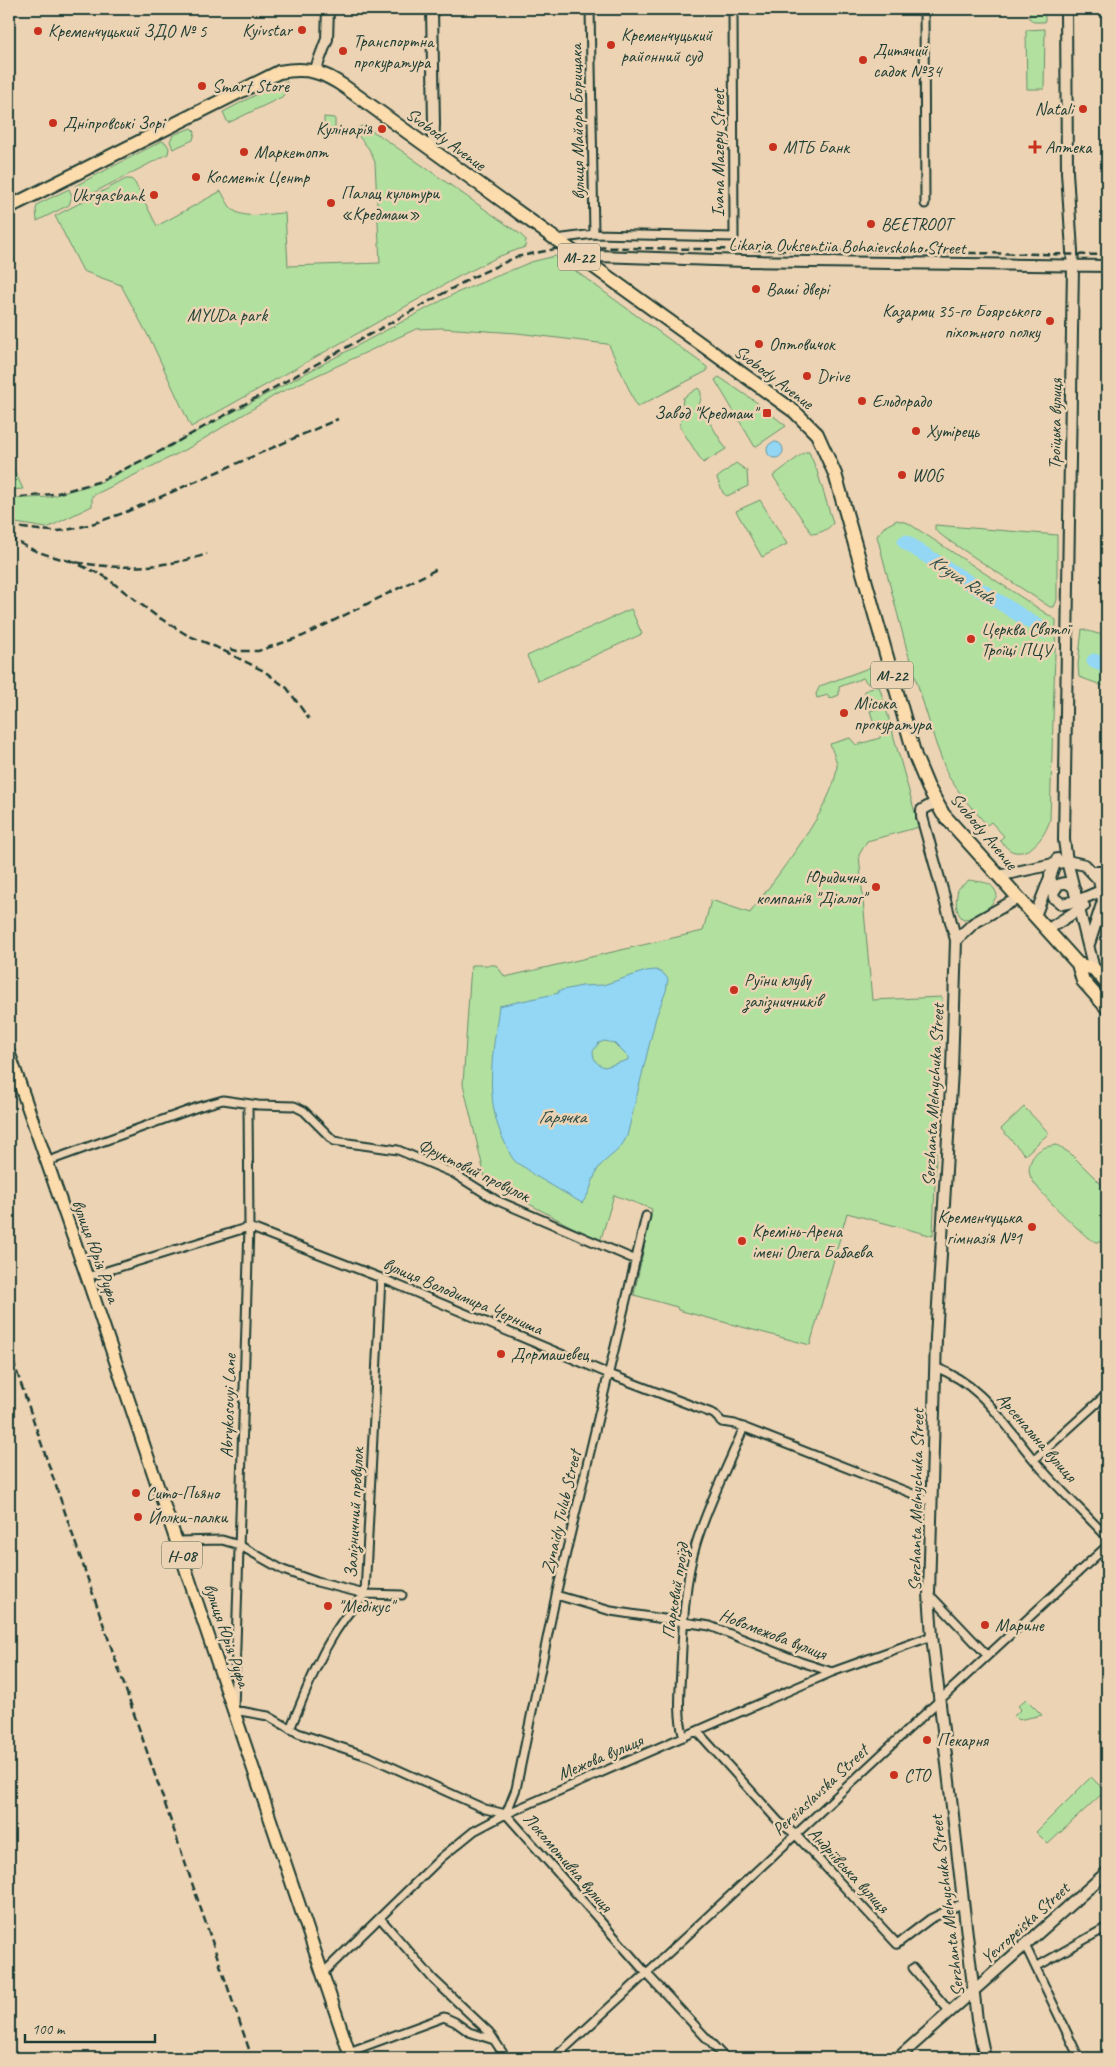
<svg xmlns="http://www.w3.org/2000/svg" width="1116" height="2067" viewBox="0 0 1116 2067" font-family="Caveat,sans-serif">
<style>
.green{fill:#b2e09f;stroke:#688e6a}
.water{fill:#93d7f5;stroke:#6599a8;fill-rule:evenodd}
.lines{fill:none;stroke-linecap:round;stroke-linejoin:round}
.river{stroke:#93d7f5;stroke-width:15}
.street-casing{stroke:#1f3d34;stroke-width:11}
.secondary-casing{stroke:#1f3d34;stroke-width:14}
.primary-casing{stroke:#1f3d34;stroke-width:15}
.highway-casing{stroke:#1f3d34;stroke-width:16}
.street{stroke:#ebd3b3;stroke-width:7}
.secondary{stroke:#ebd3b3;stroke-width:10}
.primary{stroke:#fcdcac;stroke-width:11}
.highway{stroke:#fcdcac;stroke-width:12}
.rail{stroke:#1f3d34;stroke-width:2.5;stroke-dasharray:8 4;stroke-linecap:butt}
.poi-dot{fill:#c8321e;stroke:#ebd3b3;stroke-width:2}
.labels{text-anchor:middle;stroke-width:5;stroke-linejoin:round;paint-order:stroke}
.shield{fill:#ebd3b3;stroke:#5c6a5a;stroke-width:1}
.shield-label{font-size:16px;font-weight:bold;fill:#1f3d34}
.poi-label{font-size:18px;fill:#1f3d34;stroke:#ebd3b3;text-anchor:start}
.street-label{font-size:18px;fill:#1f3d34;stroke:#ebd3b3}
.park-label{font-size:18px;fill:#264539;stroke:#ebd3b3}
.water-label{font-size:19px;font-style:italic;fill:#2b4c47;stroke:#ebd3b3}
</style>
<rect width="100%" height="100%" fill="#ebd3b3"/>
<filter id="ink" filterUnits="userSpaceOnUse"><feTurbulence type="fractalNoise" baseFrequency=".02" numOctaves="2"/><feDisplacementMap in="SourceGraphic" scale="10" xChannelSelector="R" yChannelSelector="G"/><feConvolveMatrix kernelMatrix="1 2 1 2 8 2 1 2 1" color-interpolation-filters="sRGB"/></filter>
<g filter="url(#ink)">
<path class="green" d="M1041 9 1045 14V22H1034L1029 18V14L1034 10Z
M1045 29 1044 89H1027L1026 30Z
M287 82 288 88 282 97 228 123 223 112 267 89Z
M324 117 335 118V136L324 137Z
M363 126 379 135 520 234 526 240 525 247 500 256 458 277 191 427 152 343 121 285 83 271 55 216 126 179H131L135 183 157 226 221 191C224 196 227 203 231 208 243 221 269 213 285 213L288 266 380 263 375 162 369 149 357 134V128Z
M191 128 195 132 193 140 173 149 170 141 173 135Z
M162 141 166 143 169 148 168 154 87 196H84L75 186Z
M69 189 72 196 69 205 37 221 36 209 38 204Z
M555 256 707 367V371L637 407 609 345 607 344 517 333 442 328 416 329 277 394 187 449 92 496V506L47 528 9 522V499L49 497 104 481 454 294 531 262Z
M719 377 756 402 786 426 755 447 715 380Z
M698 388C703 393 701 399 699 405L726 449 703 463 680 427 683 398Z
M805 452H809L817 471 833 523C828 530 820 533 812 534L773 476Z
M9 459 23 489 9 490Z
M736 463 747 471 748 486 727 496 723 493 717 478Z
M760 500 787 544 762 557 736 511Z
M897 520 908 523 1056 620 1050 819C1047 833 1032 855 1015 852 1009 851 1004 845 1000 840L1004 836 991 822 987 825 965 800 948 776 936 744 907 650 877 536 884 527Z
M935 525 1057 535V600L1054 607H1050L945 538 935 530Z
M631 609 642 634 538 681 527 656Z
M1082 629 1098 634 1107 633V687L1079 677 1078 665Z
M874 666 878 680 868 684 863 678 839 687V695L829 699 828 695 817 698 816 694 820 686Z
M879 686 884 702 869 707 864 691Z
M885 706 890 722 875 726 870 711Z
M891 727 919 827 867 841 859 855 872 1000 942 997 933 1236 847 1213 810 1345 678 1310 677 1307 634 1295 652 1209 614 1195 600 1242 486 1181 463 1084 471 965H496L505 977 703 931 711 900 750 913C774 879 835 806 837 766 837 760 832 751 830 744L850 738 856 745 880 738 881 730Z
M969 880C983 883 992 880 997 895 990 909 979 919 963 919 954 911 956 899 958 889Z
M1024 1107 1049 1133 1025 1155 1001 1129Z
M1057 1145 1071 1154 1107 1190V1242H1096L1088 1238C1077 1228 1033 1188 1030 1175 1028 1169 1030 1162 1033 1157 1039 1148 1047 1146 1057 1145Z
M1026 1699 1042 1715 1018 1720 1014 1716 1021 1709 1018 1706Z
M1091 1777 1105 1791 1048 1844 1036 1832Z"/>
<path class="water" d="M767 450a8 8 0 1 1 16 0a8 8 0 1 1-16 0Z
M656 970 664 974 668 979 666 991 656 1017 627 1136C619 1153 611 1154 600 1166 592 1176 592 1192 582 1203L532 1174C527 1167 519 1166 514 1160 510 1156 508 1148 505 1143 483 1100 493 1052 499 1006L559 993 558 991 582 986 603 985 646 971ZM604 1041 614 1043 628 1057V1060L605 1067C597 1065 593 1060 593 1051L599 1043Z"/>
<g class="lines">
<path class="river" d="M905 542 1045 631
M1094 661 1107 666"/>
<g class="street-casing">
<path id="street" d="M590 9 594 234
M924 9 925 204
M556 239 594 234 734 237 733 9
M248 1104 249 1227 234 1710 268 1716 298 1733 370 1757 485 1809 506 1814 647 1974 725 2058
M46 1162 198 1107 223 1100 258 1105 294 1106 304 1111 334 1141 398 1150 453 1173 496 1200 636 1260
M87 1277 249 1227 381 1278 609 1374 714 1414 722 1422 735 1424 931 1501
M935 1367C983 1385 1002 1422 1034 1460 1056 1487 1083 1511 1107 1537
M1034 1460 1107 1394
M177 1541 222 1540 239 1545 283 1570 317 1582 365 1594 402 1595
M929 1594 987 1655
M556 1595 611 1611 710 1626 801 1662 832 1672
M290 1729C311 1680 327 1632 365 1594L381 1278
M697 1731 779 1822 795 1834 897 1944 930 1919 963 1903
M684 1737C677 1715 680 1692 681 1669 683 1627 684 1584 696 1544 708 1504 728 1466 744 1427
M506 1814 516 1789 556 1595 646 1216
M380 1918 433 1979 489 2032 506 2058
M1025 1945 1079 2058
M1036 1967 1107 1927
M913 1968 950 2012
M322 1974 442 1857 474 1831 506 1814 832 1672 932 1636
M349 2052 444 2017 455 2022 469 2032 494 2040
M554 2058C740 1889 921 1715 1107 1546"/>
</g>
<g class="secondary-casing">
<path id="secondary" d="M432 9 434 124 433 151
M1066 9 1067 172 1073 267 1064 840 1067 861 1094 969
M315 71 327 39 328 9
M590 265 598 256 744 261 1107 266
M936 802 922 810V817L956 940 952 1070 936 1338 929 1594 932 1636 977 2020 985 2058
M1093 872H1107
M1050 875 1054 898 1062 904 1077 901 1103 890
M998 876 1067 861 1085 865 1099 880 1103 901 1089 944
M1054 891 1058 885C1065 881 1072 883 1075 891
M1035 916 1057 859
M1047 930 1084 906
M956 940 974 923 1018 898
M898 2058 1107 1872"/>
</g>
<g class="primary-casing">
<path id="primary" d="M9 1053 87 1277 351 2058"/>
</g>
<g class="highway-casing">
<path id="highway" d="M9 207 279 72C307 67 322 71 345 87L795 412 817 434 835 474 915 756 928 787 943 814 1078 964 1083 981 1107 1008
M1078 964 1094 969 1107 984"/>
</g>
<use href="#street" class="street"/>
<use href="#secondary" class="secondary"/>
<use href="#primary" class="primary"/>
<use href="#highway" class="highway"/>
<path class="rail" d="M9 498 54 494 98 482 157 453 471 278 516 257 565 247 1107 255
M9 526C24 528 40 531 55 531 79 530 103 520 126 512L338 419
M9 537C18 542 27 547 36 551 89 571 154 572 207 554
M69 560 104 576 155 615 187 635 216 647 264 671 287 688 309 719
M230 649 237 651H258L303 636 437 569
M9 1349 252 2058"/>
</g>
</g>
<g class="poi-dot">
<circle cx="302" cy="30" r="5"/>
<circle cx="38" cy="31" r="5"/>
<circle cx="611" cy="45" r="5"/>
<circle cx="343" cy="51" r="5"/>
<circle cx="863" cy="60" r="5"/>
<circle cx="202" cy="86" r="5"/>
<circle cx="1083" cy="109" r="5"/>
<circle cx="53" cy="123" r="5"/>
<circle cx="382" cy="129" r="5"/>
<circle cx="773" cy="147" r="5"/>
<path d="M1032.5 139.5h5v5h5v5h-5v5h-5v-5h-5v-5h5z"/>
<circle cx="244" cy="152" r="5"/>
<circle cx="196" cy="177" r="5"/>
<circle cx="154" cy="195" r="5"/>
<circle cx="331" cy="203" r="5"/>
<circle cx="871" cy="224" r="5"/>
<circle cx="756" cy="289" r="5"/>
<circle cx="1050" cy="321" r="5"/>
<circle cx="759" cy="344" r="5"/>
<circle cx="807" cy="376" r="5"/>
<circle cx="862" cy="401" r="5"/>
<rect x="762" y="408" width="10" height="10" rx="2.5"/>
<circle cx="916" cy="431" r="5"/>
<circle cx="902" cy="475" r="5"/>
<circle cx="971" cy="639" r="5"/>
<circle cx="844" cy="713" r="5"/>
<circle cx="876" cy="887" r="5"/>
<circle cx="734" cy="990" r="5"/>
<circle cx="1032" cy="1227" r="5"/>
<circle cx="742" cy="1241" r="5"/>
<circle cx="501" cy="1354" r="5"/>
<circle cx="136" cy="1493" r="5"/>
<circle cx="138" cy="1517" r="5"/>
<circle cx="328" cy="1606" r="5"/>
<circle cx="985" cy="1625" r="5"/>
<circle cx="927" cy="1740" r="5"/>
<circle cx="894" cy="1775" r="5"/>
</g>
<g class="labels">
<g class="shield">
<rect x="558" y="243.5" width="42" height="27" rx="4"/>
<rect x="871" y="661.5" width="42" height="27" rx="4"/>
<rect x="162" y="1541.5" width="40" height="27" rx="4"/>
</g>
<g class="shield-label">
<text x="579" y="263">М-22</text>
<text x="892" y="681">М-22</text>
<text x="182" y="1561">Н-08</text>
</g>
<g class="poi-label">
<text x="292" y="36" text-anchor="end">Kyivstar</text>
<text x="48" y="37">Кременчуцький ЗДО № 5</text>
<text x="621" y="41">Кременчуцький<tspan x="621" dy="21">районний суд</tspan></text>
<text x="353" y="47">Транспортна<tspan x="353" dy="21">прокуратура</tspan></text>
<text x="873" y="56">Дитячий<tspan x="873" dy="21">садок №34</tspan></text>
<text x="212" y="92">Smart Store</text>
<text x="1073" y="115" text-anchor="end">Natali</text>
<text x="63" y="129">Дніпровські Зорі</text>
<text x="372" y="135" text-anchor="end">Кулінарія</text>
<text x="783" y="153">МТБ Банк</text>
<text x="1045" y="153">Аптека</text>
<text x="254" y="158">Маркетопт</text>
<text x="206" y="183">Косметік Центр</text>
<text x="341" y="199">Палац культури<tspan x="341" dy="21">«Кредмаш»</tspan></text>
<text x="144" y="201" text-anchor="end">Ukrgasbank</text>
<text x="881" y="230">BEETROOT</text>
<text x="766" y="295">Ваші двері</text>
<text x="1040" y="317" text-anchor="end">Казарми 35-го Боярського<tspan x="1040" dy="21">піхотного полку</tspan></text>
<text x="769" y="350">Оптовичок</text>
<text x="817" y="382">Drive</text>
<text x="872" y="407">Ельдорадо</text>
<text x="757" y="419" text-anchor="end">Завод "Кредмаш"</text>
<text x="926" y="437">Хутірець</text>
<text x="912" y="481">WOG</text>
<text x="981" y="635">Церква Святої<tspan x="981" dy="21">Троїці ПЦУ</tspan></text>
<text x="854" y="709">Міська<tspan x="854" dy="21">прокуратура</tspan></text>
<text x="866" y="883" text-anchor="end">Юридична<tspan x="866" dy="21">компанія "Діалог"</tspan></text>
<text x="744" y="986">Руїни клубу<tspan x="744" dy="21">залізничників</tspan></text>
<text x="1022" y="1223" text-anchor="end">Кременчуцька<tspan x="1022" dy="21">гімназія №1</tspan></text>
<text x="752" y="1237">Кремінь-Арена<tspan x="752" dy="21">імені Олега Бабаєва</tspan></text>
<text x="511" y="1360">Дормашевец</text>
<text x="146" y="1499">Сито-Пьяно</text>
<text x="148" y="1523">Йолки-палки</text>
<text x="338" y="1612">"Медікус"</text>
<text x="995" y="1631">Марине</text>
<text x="937" y="1746">Пекарня</text>
<text x="904" y="1781">СТО</text>
</g>
<g class="street-label">
<text transform="translate(577 122) rotate(-91)" y="6">вулиця Майора Борищака</text>
<text transform="translate(446 139) rotate(36)" y="6">Svobody Avenue</text>
<text transform="translate(718 153) rotate(-90)" y="6">Ivana Mazepy Street</text>
<text transform="translate(847 246) rotate(1)" y="6">Likaria Ovksentiia Bohaievskoho Street</text>
<text transform="translate(774 377) rotate(37)" y="6">Svobody Avenue</text>
<text transform="translate(1055 424) rotate(-89)" y="6">Троїцька вулиця</text>
<text transform="translate(984 831) rotate(50)" y="6">Svobody Avenue</text>
<text transform="translate(933 1095) rotate(-87)" y="6">Serzhanta Melnychuka Street</text>
<text transform="translate(474 1170) rotate(26)" y="6">Фруктовий провулок</text>
<text transform="translate(96 1251) rotate(70)" y="6">вулиця Юрія Руфа</text>
<text transform="translate(463 1296) rotate(23)" y="6">вулиця Володимира Черниша</text>
<text transform="translate(228 1406) rotate(-88)" y="6">Abrykosovyi Lane</text>
<text transform="translate(1037 1437) rotate(49)" y="6">Арсенальна вулиця</text>
<text transform="translate(916 1500) rotate(-89)" y="6">Serzhanta Melnychuka Street</text>
<text transform="translate(561 1512) rotate(-77)" y="6">Zynaidy Tulub Street</text>
<text transform="translate(354 1513) rotate(-87)" y="6">Залізничний провулок</text>
<text transform="translate(675 1591) rotate(-81)" y="6">Парковий проїзд</text>
<text transform="translate(773 1634) rotate(21)" y="6">Новомежова вулиця</text>
<text transform="translate(227 1635) rotate(71)" y="6">вулиця Юрія Руфа</text>
<text transform="translate(600 1757) rotate(-23)" y="6">Межова вулиця</text>
<text transform="translate(820 1790) rotate(-43)" y="6">Pereiaslavska Street</text>
<text transform="translate(568 1862) rotate(49)" y="6">Локомотивна вулиця</text>
<text transform="translate(849 1870) rotate(47)" y="6">Андріївська вулиця</text>
<text transform="translate(947 1906) rotate(-97)" y="6">Serzhanta Melnychuka Street</text>
<text transform="translate(1025 1923) rotate(-42)" y="6">Yevropeiska Street</text>
</g>
<g class="park-label">
<text x="227" y="321">MYUDa park</text>
</g>
<g class="water-label">
<text transform="translate(963 578) rotate(33)" y="7">Kryva Ruda</text>
<text x="562" y="1123">Гарячка</text>
</g>
</g>
<rect width="1116" height="2067" fill="none" stroke="#ebd3b3" stroke-width="30"/>
<rect x="15" y="15" width="1086" height="2037" fill="none" stroke="#1f3d34" stroke-width="2" filter="url(#ink)"/>
<path d="M25 2034v8h130v-8" fill="none" stroke="#1f3d34" stroke-width="2.5"/>
<text x="32" y="2034" font-size="15" fill="#1f3d34" stroke="#ebd3b3" stroke-width="4" paint-order="stroke">100 m</text>
</svg>
